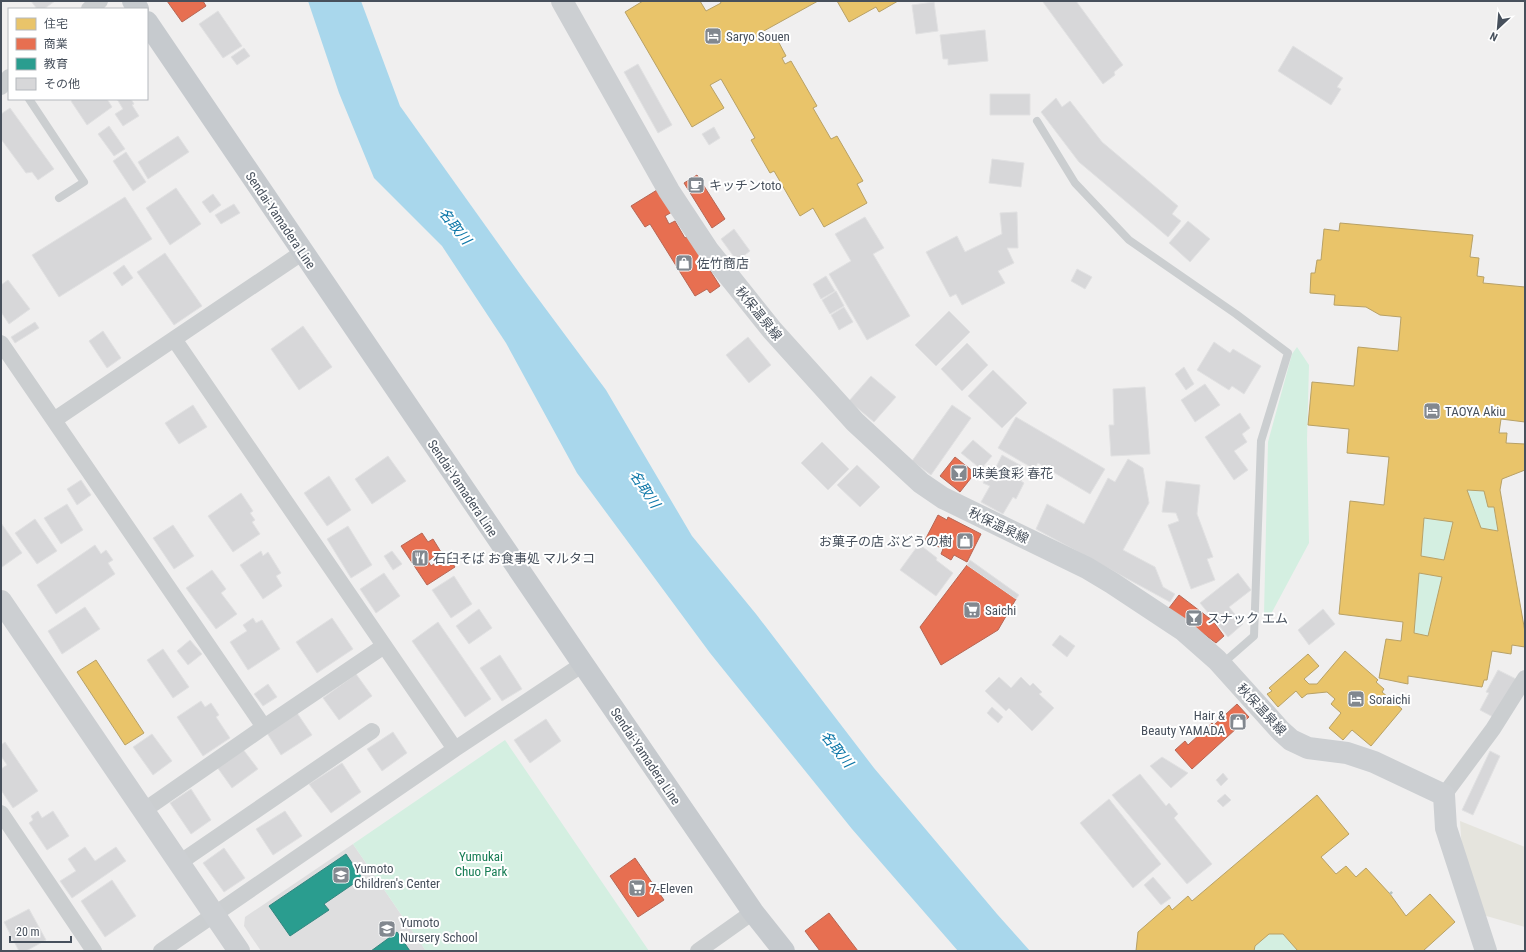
<svg xmlns="http://www.w3.org/2000/svg" width="1526" height="952" viewBox="0 0 1526 952" font-family="'Roboto Condensed','Noto Sans JP',sans-serif">
<style>
.commercial{fill:#e5e4dd}
.education{fill:#dededf}
.green{fill:#d4efe1}
.water{fill:#a9d7ec}
.homes{fill:#e9c46a;stroke:#b8a166;fill-rule:evenodd}
.shops{fill:#e76f51;stroke:#b76654}
.schools{fill:#2a9d8f;stroke:#338680}
.building{fill:#d7d7d9;stroke:#e1e1e2}
.lines{fill:none;stroke-linecap:round;stroke-linejoin:round}
.path{stroke:#b8c4c2;stroke-width:2.5;stroke-dasharray:3 2;stroke-linecap:butt}
.lane{stroke:#cbced0;stroke-width:8}
.street{stroke:#cbced0;stroke-width:16}
.secondary{stroke:#cccfd2;stroke-width:22}
.primary{stroke:#c6cace;stroke-width:22}
.labels{text-anchor:middle;stroke-width:4;stroke-linejoin:round;paint-order:stroke}
.poi-label{font-size:13px;fill:#47505c;stroke:#fff;text-anchor:start}
.street-label{font-size:13px;fill:#47505c;stroke:#fff}
.park-label{font-size:13px;fill:#187d55;stroke:#fff}
.water-label{font-size:14px;font-style:italic;fill:#0d77a8;stroke:#fff}
</style>
<rect width="100%" height="100%" fill="#f0efef"/>
<path class="commercial" d="M1460 821 1525 847V927L1483 915 1462 851Z"/>
<path class="education" d="M353 844 426 951H261L244 926 245 917Z"/>
<path class="green" d="M1297 347 1309 365 1307 440 1309 543 1271 614H1264L1268 442 1292 354Z
M1467 490 1484 491 1488 506 1494 507 1498 531 1481 528Z
M1424 518 1453 522 1444 560 1421 556Z
M1419 573 1442 577 1428 636 1414 633Z
M505 740 649 951H426L353 844Z
M1269 934H1283L1298 951H1254L1255 946Z"/>
<path class="water" d="M308 1H361L400 106 525 281 606 390 692 536 756 614 874 768 997 914 1030 951H958L852 829 710 653 577 473 506 343 442 246 374 178 339 93Z"/>
<path class="homes" d="M643 1H700L706 11 721 3 720 1H818L762 32 767 41 770 39 772 42 777 39 786 56 782 58 785 64 791 61 817 106 813 108 831 139 837 136 863 181 857 184 867 203 824 227 813 208 800 216 774 171 770 173 751 140 755 138 721 79 710 85 724 108 692 127 625 12Z
M837 1H898L879 12 876 7 849 22Z
M1340 223 1473 235 1470 257 1479 258 1477 276 1484 277 1483 283 1525 287V422L1501 419 1499 433H1507L1506 443 1525 444V470L1502 479 1500 490 1525 632V647L1512 645 1511 654 1492 651 1487 680H1484L1482 687 1408 676V684L1379 678 1386 639 1401 641 1403 622 1339 614 1350 501 1384 505 1389 457 1347 453 1349 429 1308 425 1312 382 1354 386 1358 347 1398 351 1401 317 1380 315 1366 307 1334 305 1335 295 1310 293 1311 273H1315L1317 260H1321L1324 229 1339 231ZM1467 490 1484 491 1488 507H1494L1498 531 1481 528ZM1424 518 1453 522 1444 560 1421 556ZM1419 573 1442 577 1428 636 1414 633Z
M1345 651 1378 680 1376 682 1384 689 1382 692 1402 709 1371 746 1352 730 1343 740 1329 728 1341 713 1331 704 1335 699 1327 692 1307 694 1302 698 1296 691 1278 707 1267 694 1272 691 1269 688 1308 654 1319 666 1304 679 1309 684H1317Z
M96 660 144 733 125 745 77 672Z
M1317 795 1349 834 1321 857 1336 874 1346 866 1356 877 1366 868 1390 894 1406 916 1430 894 1455 922 1423 951H1298L1283 934H1269L1255 946 1254 951H1136L1138 932 1169 905 1172 910 1188 896 1192 901Z"/>
<path class="shops" d="M167 1H203L206 6 182 22Z
M697 175 725 219 712 228 684 183Z
M657 190 672 212 665 216 669 224 675 221 685 238 688 236 720 286 710 293 707 289 695 296 650 224 645 227 631 206Z
M955 457 975 473 960 492 940 476Z
M938 515 947 520 948 517 981 534 967 562 954 555 951 560 941 554 943 549 925 540Z
M422 533 428 542 433 539 441 552 428 561 431 566 447 555 455 567 427 585 401 546Z
M967 565 1016 599 998 630 941 665 920 627Z
M1179 595 1213 621 1224 636 1216 643 1169 608Z
M1237 704 1249 717 1192 769 1175 750 1185 741 1188 745 1212 723 1214 725Z
M635 858 664 900 638 917 610 876Z
M829 913 858 951H820L805 931Z"/>
<path class="schools" d="M346 854 362 878 324 904 329 910 290 936 269 906Z
M397 932 410 951H371Z"/>
<path class="building" d="M31 1H55L44 9H37Z
M1045 1H1076L1123 65 1114 72 1115 75 1103 84 1043 2Z
M934 2 938 31 916 34 912 5Z
M218 11 242 46 223 58 199 24Z
M985 30 988 61 948 65V59H943L940 35Z
M1293 46 1343 78 1337 87 1341 89 1331 105 1278 71Z
M244 48 250 56 237 65 231 57Z
M638 64 672 125 658 133 624 72Z
M990 94H1030V115H990Z
M1056 98 1062 107 1070 101 1102 142 1178 206 1172 214 1181 221 1168 237 1079 162 1041 112Z
M73 99H107L112 107 87 125 71 101Z
M117 99H131L134 104 132 105 139 116 123 126 115 114 123 109Z
M10 108 54 169 38 180 32 172 26 173 1 139V114Z
M109 126 125 149 114 156 98 134Z
M714 127 720 138 709 145 702 134Z
M178 136 189 152 148 179 138 162Z
M126 152 146 182 133 191 113 161Z
M992 159 1024 163 1021 187 989 183Z
M176 188 201 224 170 245 146 208Z
M213 194 221 205 210 213 202 202Z
M125 197 152 239 59 297 32 255Z
M234 204 240 213 221 224 215 215Z
M1017 212 1018 248H1007L1014 263 998 271 1005 283 962 305 956 294 950 297 926 252 957 236 965 252 1002 234 1000 213Z
M865 217 884 248 873 254 910 316 867 340 829 274 851 261 835 234Z
M1188 221 1210 239 1190 262 1169 243Z
M734 229 750 251 737 261 721 239Z
M165 253 202 306 174 325 137 272Z
M124 265 133 278 122 286 113 273Z
M1077 269 1092 277 1085 289 1071 281Z
M826 276 835 291 821 299 813 284Z
M8 280 30 309 9 324 1 312V285Z
M836 291 844 306 830 314 822 300Z
M844 307 853 322 839 330 831 315Z
M949 311 970 332 936 366 915 345Z
M35 322 39 328 15 343 11 337Z
M303 326 332 367 299 390 271 349Z
M103 331 121 358 107 368 89 341Z
M748 337 771 365 749 383 726 355Z
M1214 342 1230 353 1233 349 1261 366 1244 394 1232 386 1229 390 1197 370Z
M967 343 988 365 962 391 941 369Z
M1184 367 1194 384 1186 390 1175 374Z
M993 370 1027 403 1002 428 968 396Z
M871 376 896 397 874 422 849 401Z
M1205 384 1220 405 1195 422 1181 400Z
M1145 387 1150 454 1111 456 1109 425H1114L1113 389Z
M193 405 207 427 179 444 165 423Z
M952 405 971 418 931 475 912 461Z
M1240 413 1250 428 1242 434 1247 442 1234 451 1248 470 1234 480 1205 437Z
M1016 417 1105 469 1090 494 1038 463 1034 469 998 448Z
M973 440 992 456 981 469 961 453Z
M822 442 849 469 828 490 801 463Z
M1002 455 1027 469 1021 481 1024 483 1016 499 1013 497 1003 514 981 502 990 486 983 483 989 473 992 475Z
M388 456 406 481 372 504 355 479Z
M1128 459 1143 468 1149 503 1123 550 1155 567 1163 587 1175 594 1170 602 1036 529 1047 504 1084 524 1108 478 1115 482Z
M857 465 880 487 860 507 837 485Z
M329 476 351 510 327 526 304 493Z
M81 480 91 495 77 505 67 489Z
M1166 481 1200 485 1197 514 1213 557 1207 559 1215 580 1191 589 1168 525 1179 521 1176 513 1162 512Z
M241 493 253 511 250 513 255 520 252 522 260 534 233 552 208 516Z
M67 504 83 530 61 544 44 518Z
M35 519 57 551 37 564 15 533Z
M1 523 22 553 2 567 1 565Z
M173 525 194 556 174 569 153 538Z
M348 526 372 565 351 578 327 539Z
M919 544 937 558 936 560 953 573 936 596 900 570Z
M95 545 101 554 106 550 113 560 108 563 115 574 56 614 37 585Z
M261 551 263 556 268 552 281 573 276 576 282 586 263 599 240 565Z
M392 551 402 564 393 570 384 556Z
M970 560 1019 595 1016 599 967 565Z
M212 570 226 589 221 593 237 614 216 629 186 588Z
M384 573 400 596 376 613 360 589Z
M1238 573 1251 590 1229 607 1243 624 1228 637 1200 603Z
M454 576 472 604 451 618 432 590Z
M85 607 100 629 62 654 48 631Z
M479 609 492 628 469 644 456 626Z
M1323 609 1335 624 1309 645 1298 630Z
M253 618 256 623 262 620 280 649 248 670 230 642 247 631 243 625Z
M332 618 353 649 317 673 296 642Z
M438 622 491 699 465 717 412 641Z
M1060 635 1075 646 1067 657 1052 645Z
M190 640 202 654 188 665 177 651Z
M163 649 189 687 173 698 147 660Z
M500 655 522 689 502 701 480 668Z
M1498 670 1516 679 1495 718 1480 710 1489 693 1486 692Z
M356 674 372 696 339 720 323 698Z
M999 677 1011 688 1021 677 1030 686 1033 683 1042 692 1039 694 1054 708 1032 731 1009 708 1006 711 985 691Z
M268 684 277 697 263 706 254 694Z
M201 701 205 707 211 703 219 715 216 717 230 738 203 756 177 717Z
M992 707 1003 717 998 723 987 713Z
M297 713 312 735 281 755 267 733Z
M546 719 561 741 530 763 514 740Z
M393 732 407 753 382 771 367 749Z
M152 734 172 761 153 775 133 747Z
M5 742 38 791 13 808 1 790V769L7 765 1 756V745Z
M242 748 258 769 232 788 217 767Z
M1490 751 1500 756 1473 815 1462 810Z
M1162 757 1188 773 1171 788 1150 766Z
M342 763 361 792 331 813 309 784Z
M1223 773 1228 779 1221 786 1216 780Z
M1140 774 1166 806 1169 803 1178 814 1174 818 1212 864 1187 884 1112 795Z
M191 789 211 820 191 834 170 803Z
M1225 794 1231 800 1223 807 1217 801Z
M1109 799 1161 864 1133 888 1080 823Z
M38 811 42 818 53 811 69 836 47 850 29 823 33 820 31 816Z
M285 811 302 836 273 855 256 829Z
M85 847 95 861 116 847 126 861 72 898 60 881 76 871 68 859Z
M224 848 245 878 224 892 203 863Z
M1153 877 1171 898 1161 905 1144 885Z
M112 880 136 916 105 937 81 901Z
M29 909 46 940 26 951H19L4 922Z"/>
<g class="lines">
<path class="path" d="M1390 894 1393 891"/>
<path class="lane" d="M29 99 84 182 59 198
M1037 121 1075 183 1129 240 1236 314 1288 353 1261 441 1254 636 1222 664"/>
<path class="street" d="M89 9 100 1
M1 87 9 77
M174 339 455 749
M1 343 264 727
M54 420 303 252
M1444 795 1493 729 1525 678
M143 811 264 727 384 646
M1 813 94 951
M179 863 372 731
M161 951 455 749 583 664
M698 951 753 912"/>
<path class="secondary" d="M562 1 669 191 708 250 772 330 855 422 921 483 943 498 1087 568 1112 583 1183 630 1217 660 1281 731 1291 740 1308 748 1347 753 1374 762 1444 795 1446 828 1486 951
M1 601 239 951"/>
<path class="primary" d="M133 1 138 9
M147 22 583 664 753 912 784 951"/>
</g>
<defs>
<g id="hotel-square" transform="scale(0.9)"><rect x="-9" y="-9" width="18" height="18" rx="4" fill="#82888f" stroke="#fff"/><path d="M-6-4.5h1.5V1H6V5H4.5V3h-9V5H-6ZM-4 0a1.8 1.8 0 1 1 3.6 0ZM.5 0V-2.5h3Q6-2.5 6 0Z" fill="#fff"/></g>
<g id="cafe-square" transform="scale(0.9)"><rect x="-9" y="-9" width="18" height="18" rx="4" fill="#82888f" stroke="#fff"/><path d="M-5.5-4.5H6V0H3Q3 3.5 0 3.5H-2.5Q-5.5 3.5-5.5 0ZM3-3.2v2h1.7v-2ZM-6 4.5H4V6H-6Z" fill="#fff"/></g>
<g id="shop-square" transform="scale(0.9)"><rect x="-9" y="-9" width="18" height="18" rx="4" fill="#82888f" stroke="#fff"/><path d="M-5-2.5h2.3a2.7 3.5 0 0 1 5.4 0H5L5.5 6h-11ZM-1.5-2.5h3a1.5 2.3 0 0 0-3 0Z" fill="#fff"/></g>
<g id="bar-square" transform="scale(0.9)"><rect x="-9" y="-9" width="18" height="18" rx="4" fill="#82888f" stroke="#fff"/><path d="M-6-5H6L.8 .8V4.5H3.5V6h-7V4.5H-.8V.8Z" fill="#fff"/></g>
<g id="restaurant-square" transform="scale(0.9)"><rect x="-9" y="-9" width="18" height="18" rx="4" fill="#82888f" stroke="#fff"/><path d="M-5-6h1v4h1v-4h1v4h1v-4h1v5L-1.5 .5V6h-2V.5L-5-1ZM5-6V6H3V1.5H1.5Q1.5-4 5-6Z" fill="#fff"/></g>
<g id="supermarket-square" transform="scale(0.9)"><rect x="-9" y="-9" width="18" height="18" rx="4" fill="#82888f" stroke="#fff"/><path d="M-6-5.5h2.5l.6 2H6L4.5 2H-2.5L-4.4-4H-6ZM-1.5 3.2a1.3 1.3 0 1 0 .1 0ZM3 3.2a1.3 1.3 0 1 0 .1 0Z" fill="#fff"/></g>
<g id="school-square" transform="scale(0.9)"><rect x="-9" y="-9" width="18" height="18" rx="4" fill="#82888f" stroke="#fff"/><path d="M0-5L7-2L0 1L-7-2ZM-4 1L0 2.5L4 1V4Q0 6-4 4Z" fill="#fff"/></g>
</defs>
<g fill-rule="evenodd">
<use href="#hotel-square" x="713" y="36"/>
<use href="#cafe-square" x="696" y="185"/>
<use href="#shop-square" x="684" y="263"/>
<use href="#hotel-square" x="1432" y="411"/>
<use href="#bar-square" x="959" y="473"/>
<use href="#shop-square" x="965" y="541"/>
<use href="#restaurant-square" x="420" y="558"/>
<use href="#supermarket-square" x="972" y="610"/>
<use href="#bar-square" x="1194" y="618"/>
<use href="#hotel-square" x="1356" y="699"/>
<use href="#shop-square" x="1238" y="722"/>
<use href="#school-square" x="341" y="875"/>
<use href="#supermarket-square" x="637" y="888"/>
<use href="#school-square" x="387" y="929"/>
</g>
<g class="labels">
<g class="poi-label">
<text x="726" y="41">Saryo Souen</text>
<text x="709" y="190">キッチンtoto</text>
<text x="697" y="268">佐竹商店</text>
<text x="1445" y="416">TAOYA Akiu</text>
<text x="972" y="478">味美食彩 春花</text>
<text x="952" y="546" text-anchor="end">お菓子の店 ぶどうの樹</text>
<text x="433" y="563">石臼そば お食事処 マルタコ</text>
<text x="985" y="615">Saichi</text>
<text x="1207" y="623">スナック エム</text>
<text x="1369" y="704">Soraichi</text>
<text x="1225" y="720" text-anchor="end">Hair &amp;<tspan x="1225" dy="15">Beauty YAMADA</tspan></text>
<text x="354" y="873">Yumoto<tspan x="354" dy="15">Children's Center</tspan></text>
<text x="650" y="893">7-Eleven</text>
<text x="400" y="927">Yumoto<tspan x="400" dy="15">Nursery School</tspan></text>
</g>
<g class="street-label">
<text transform="translate(281 220) rotate(56)" y="5">Sendai-Yamadera Line</text>
<text transform="translate(759 313) rotate(51)" y="5">秋保温泉線</text>
<text transform="translate(463 488) rotate(56)" y="5">Sendai-Yamadera Line</text>
<text transform="translate(999 525) rotate(26)" y="5">秋保温泉線</text>
<text transform="translate(1262 709) rotate(47)" y="5">秋保温泉線</text>
<text transform="translate(646 756) rotate(56)" y="5">Sendai-Yamadera Line</text>
</g>
<g class="park-label">
<text x="481" y="861">Yumukai<tspan x="481" dy="15">Chuo Park</tspan></text>
</g>
<g class="water-label">
<text transform="translate(455 226) rotate(51)" y="5">名取川</text>
<text transform="translate(645 489) rotate(56)" y="5">名取川</text>
<text transform="translate(837 749) rotate(51)" y="5">名取川</text>
</g>
</g>
<rect width="1526" height="952" fill="none" stroke="#47505c" stroke-width="4"/>
<rect x="8" y="8" width="140" height="92" fill="#ffffff" stroke="#b5b9be"/>
<rect x="16" y="18" width="20" height="12" fill="#e9c46a" stroke="#b5b9be"/>
<text x="44" y="28" font-size="12" fill="#47505c">住宅</text>
<rect x="16" y="38" width="20" height="12" fill="#e76f51" stroke="#b5b9be"/>
<text x="44" y="48" font-size="12" fill="#47505c">商業</text>
<rect x="16" y="58" width="20" height="12" fill="#2a9d8f" stroke="#b5b9be"/>
<text x="44" y="68" font-size="12" fill="#47505c">教育</text>
<rect x="16" y="78" width="20" height="12" fill="#d7d7d9" stroke="#b5b9be"/>
<text x="44" y="88" font-size="12" fill="#47505c">その他</text>
<g transform="translate(1498 28) rotate(206)" stroke="#ffffff" stroke-width="3" paint-order="stroke">
<path d="M0-3L7 15L0 10L-7 15Z" fill="#47505c"/>
<text y="-6" font-size="11" font-weight="bold" text-anchor="middle" fill="#47505c">N</text>
</g>
<path d="M10 936v6h61v-6" fill="none" stroke="#47505c" stroke-width="2"/>
<text x="16" y="936" font-size="12" fill="#47505c" stroke="#ffffff" stroke-width="3" paint-order="stroke">20 m</text>
</svg>
